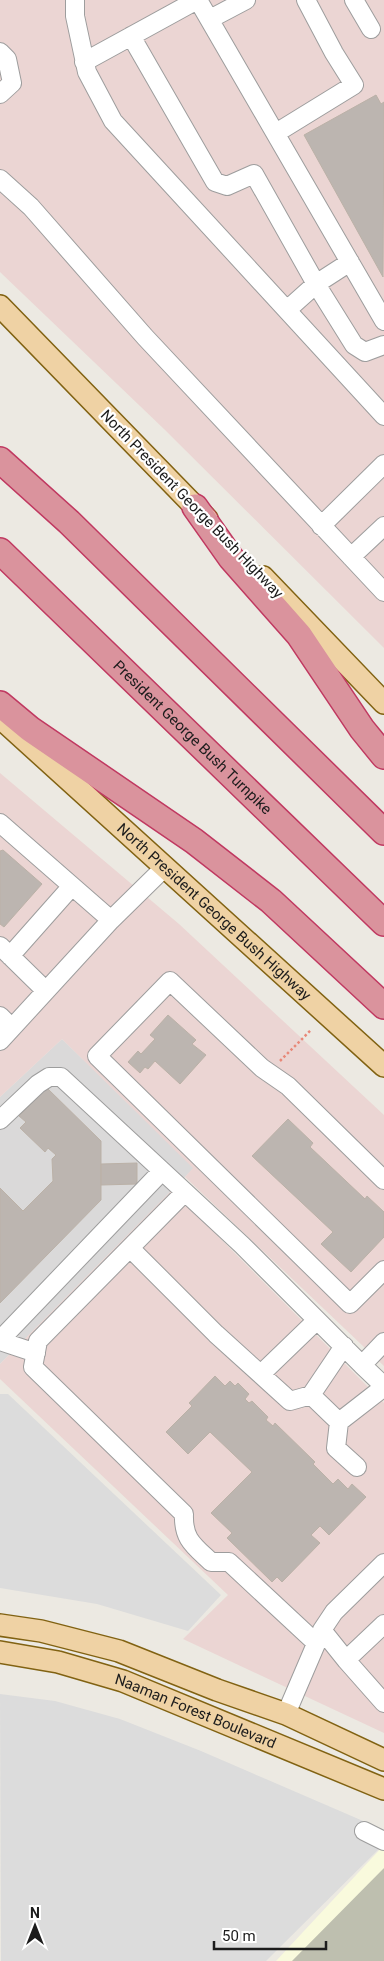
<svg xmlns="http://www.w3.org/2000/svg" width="384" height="1961" viewBox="0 0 384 1961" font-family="Roboto,sans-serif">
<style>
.residential{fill:#dad9d9}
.commercial{fill:#ebd5d3}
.education{fill:#f9fadd}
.construction{fill:#bebfaf}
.parking{fill:#dcdcdc}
.building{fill:#bcb5b0;stroke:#bbb1a7}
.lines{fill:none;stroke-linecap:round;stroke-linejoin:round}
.minor-casing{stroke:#9d9d9d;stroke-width:20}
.major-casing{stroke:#816212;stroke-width:24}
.highway-casing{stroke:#c03961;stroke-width:28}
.path{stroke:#e88878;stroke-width:2.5;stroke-dasharray:2.5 2.5;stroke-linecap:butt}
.minor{stroke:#fff;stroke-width:18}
.major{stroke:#efd2a4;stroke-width:21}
.highway{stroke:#da939d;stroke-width:25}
.labels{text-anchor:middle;stroke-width:4.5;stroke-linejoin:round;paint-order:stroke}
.street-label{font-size:15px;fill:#1c1c1c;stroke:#fff}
</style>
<rect width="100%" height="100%" fill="#ece9e2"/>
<path class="residential" d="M62 1039 194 1168 0 1364V1097Z"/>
<path class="commercial" d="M0 0H384V648L164 429 0 272Z
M0 773 179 924 384 1115V1366L185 1177 193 1168 62 1039 0 1097Z
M172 1190 384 1403V1733L183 1639 228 1595 0 1379V1364Z"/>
<path class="education" d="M384 1845V1961H276Z"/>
<path class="construction" d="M384 1867V1961H292L384 1868Z"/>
<path class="parking" d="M0 1394H8L221 1595 188 1631 97 1604 0 1588Z
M0 1694 55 1701 120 1719 201 1751 384 1830V1844L266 1961H1Z"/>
<path class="building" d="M376 95 381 104 384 102 383 277 304 135Z
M3 850 42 884 4 927 0 924V851Z
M168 1015 196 1040 192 1044 206 1055 180 1084 155 1061 148 1069 145 1067 140 1073 128 1062 138 1051 141 1054 155 1039 150 1035Z
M47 1088 101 1141V1200L0 1303V1188L23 1211 53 1181 52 1159 56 1155 48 1148 45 1152 20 1128 26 1122 19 1116Z
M288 1119 313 1143 310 1147 365 1199 367 1196 384 1212V1237L351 1272 321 1244 333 1232 252 1156Z
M137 1163V1184L101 1185V1164Z
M215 1376 225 1386 230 1381 235 1386 238 1383 249 1394 245 1399 249 1403 252 1401 268 1417 266 1420 273 1426 275 1423 315 1462 313 1464 333 1484 338 1479 348 1489 352 1484 366 1497 329 1535 320 1526 311 1535 320 1543 282 1582 277 1577 272 1582 227 1538 232 1533 211 1513 252 1472 210 1432 188 1454 166 1432 192 1406 189 1403Z"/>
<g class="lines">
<g class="minor-casing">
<path id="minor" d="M75 0V16L87 72 113 121 384 416
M198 0 384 321
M354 0 371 29
M210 19 246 0
M131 36 215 182 227 186 254 174 316 284 354 345 365 352 384 345
M0 52 7 59 12 83 0 94
M84 62 197 0
M276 133 354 85 334 53 306 0
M0 179 31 207 145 337 384 592
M287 310 316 284 350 262
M321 526 384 464
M351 557 384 526
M0 823 111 920 0 1041
M111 920 165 867
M0 946 46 991
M10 956 72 886
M0 1016 12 1028
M0 1120 38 1084 49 1077H61L185 1192
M384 1180 288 1086 262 1068 170 981 97 1056 350 1304 384 1270
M130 1248 216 1334 290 1401 311 1395 339 1422 336 1448 357 1467
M0 1340 162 1171
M0 1341 36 1353
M384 1342 362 1365 384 1386
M261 1374 317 1320
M311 1395 344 1346
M339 1422 384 1387
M322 1630 346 1660 384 1703
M315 1642 229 1562H211C193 1545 183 1539 184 1514L33 1367 38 1341 185 1192 242 1245 362 1365
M346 1660 384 1624
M286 1714 322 1630 334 1612 384 1563
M364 1831 384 1841"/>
</g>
<g class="major-casing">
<g id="major">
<path d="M0 306 207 519"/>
<path d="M263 577 384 703"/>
<path id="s1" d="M6 723 384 1066"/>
<path d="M0 1625 41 1631 119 1651 217 1690 286 1714 384 1760"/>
<path id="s2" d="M0 1652 58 1662 123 1681 384 1789"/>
</g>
</g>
<g class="highway-casing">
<g id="highway">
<path d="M0 460 69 522 384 832"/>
<path d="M195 507 231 558 299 635 362 729 384 756"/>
<path id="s3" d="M0 551 384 923"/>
<path d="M0 704 30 729 194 841 271 901 384 1006"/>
</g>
</g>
<path class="path" d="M280 1061 311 1030"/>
<use href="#minor" class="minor"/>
<use href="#major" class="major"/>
<use href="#highway" class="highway"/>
</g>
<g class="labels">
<g class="street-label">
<text transform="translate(192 504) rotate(46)" y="5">North President George Bush Highway</text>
<text dy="5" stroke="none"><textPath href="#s3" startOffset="268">President George Bush Turnpike</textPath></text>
<text dy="5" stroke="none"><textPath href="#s1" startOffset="281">North President George Bush Highway</textPath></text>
<text dy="5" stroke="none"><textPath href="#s2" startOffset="205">Naaman Forest Boulevard</textPath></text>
</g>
</g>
<g transform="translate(35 1926)" stroke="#ffffff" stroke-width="4" paint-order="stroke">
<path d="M0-4L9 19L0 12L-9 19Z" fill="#1c1c1c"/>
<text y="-8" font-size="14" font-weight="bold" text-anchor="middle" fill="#1c1c1c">N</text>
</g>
<path d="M214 1941v8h112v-8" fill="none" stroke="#1c1c1c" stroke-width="2.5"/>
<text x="222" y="1941" font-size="15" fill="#1c1c1c" stroke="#ffffff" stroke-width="4" paint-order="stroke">50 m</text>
</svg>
